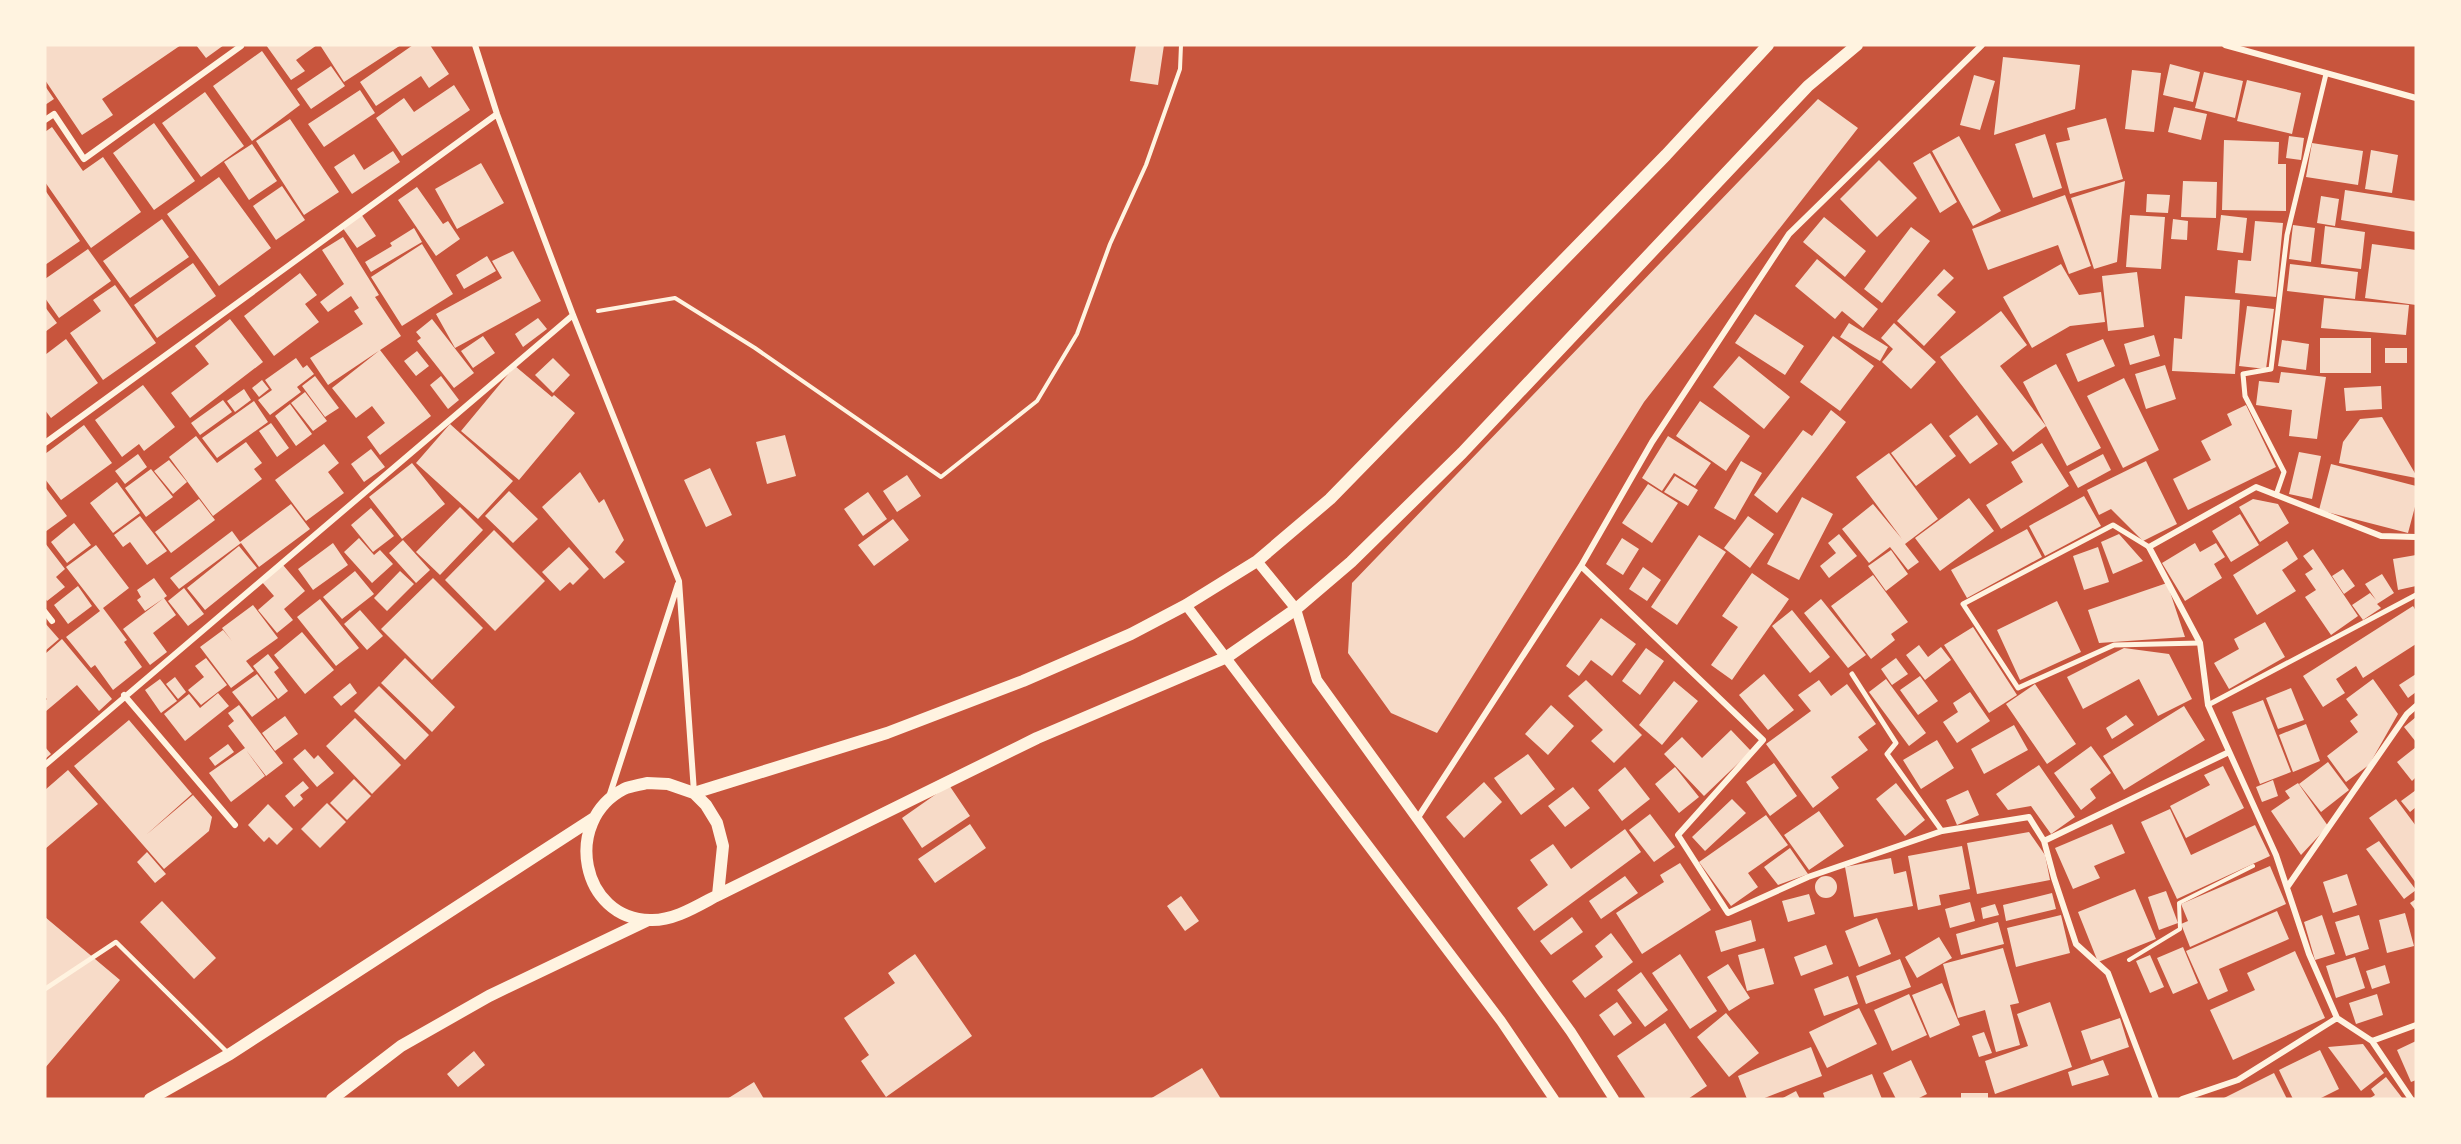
<svg xmlns="http://www.w3.org/2000/svg" width="2461" height="1144" viewBox="0 0 2461 1144" font-family="'Public Sans',sans-serif">
<style>
.building{fill:#f7dbc8}
.lines{fill:none;stroke-linecap:round;stroke-linejoin:round}
.path{stroke:#fff3e0;stroke-width:4}
.service{stroke:#fff3e0;stroke-width:4.5}
.pedestrian{stroke:#fff3e0;stroke-width:5}
.minor{stroke:#fff3e0;stroke-width:6}
.tertiary{stroke:#fff3e0;stroke-width:10}
.secondary{stroke:#fff3e0;stroke-width:12}
</style>
<rect width="100%" height="100%" fill="#c8553d"/>
<path class="building" d="M45 45H181L102 99 113 115 82 135 45 80Z
M196 45H224L206 58Z
M266 45H317L296 60 305 71 291 80Z
M320 45H401L344 82Z
M413 45H430L449 74 429 88 421 76 376 106 360 82Z
M1136 45H1164L1158 85 1130 81Z
M262 51 300 105 252 141 213 86Z
M2003 57 2080 65 2075 109 1994 135Z
M2170 64 2200 72 2193 102 2163 95Z
M331 66 345 86 311 109 297 89Z
M2132 70 2161 73 2154 132 2125 129Z
M2204 72 2243 81 2235 118 2195 108Z
M1974 75 1995 81 1980 130 1960 125Z
M2247 80 2301 93 2292 134 2237 121Z
M454 85 470 110 402 156 376 118 404 98 414 112Z
M45 86 54 99 45 105Z
M360 90 375 113 324 147 308 124Z
M205 92 244 146 201 177 162 123Z
M1818 99 1858 128 1644 402 1437 733 1391 713 1348 653 1352 583Z
M2174 107 2207 114 2201 140 2168 132Z
M2106 118 2123 179 2070 194 2056 143 2070 140 2067 128Z
M290 119 339 192 304 215 256 141Z
M154 123 195 181 154 210 113 153Z
M52 127 83 171 103 157 141 212 91 248 45 182V132Z
M2045 134 2062 188 2033 198 2015 144Z
M1959 136 2001 211 1973 226 1932 151Z
M2289 136 2304 138 2301 160 2286 158Z
M2224 140 2279 142 2278 164H2286V211L2222 210Z
M2312 143 2363 151 2358 185 2306 177Z
M252 144 277 181 249 200 224 162Z
M2371 150 2398 155 2392 193 2365 189Z
M393 151 400 162 352 194 334 167 354 154 364 170Z
M1930 153 1957 202 1940 213 1913 163Z
M1879 160 1917 198 1877 237 1840 199Z
M481 163 504 203 457 229 435 189Z
M219 177 271 248 219 286 167 214Z
M2125 181 2117 262 2094 269 2071 198Z
M2183 181 2217 182 2216 218 2181 217Z
M282 186 305 220 276 240 253 206Z
M417 187 443 224 448 221 460 239 436 256 398 200Z
M45 190 80 241 45 265Z
M2345 190 2416 201V232L2341 220Z
M2147 194 2170 195 2168 213 2146 212Z
M2065 195 2091 266 2069 274 2058 245 1988 270 1972 229Z
M2321 196 2339 199 2335 226 2317 223Z
M361 214 376 236 357 248 342 227Z
M2130 215 2165 217 2161 269 2126 267Z
M2221 215 2247 218 2243 253 2217 250Z
M1824 217 1866 251 1845 277 1803 242Z
M162 219 189 257 130 298 103 261Z
M2173 219 2188 221 2187 240 2171 239Z
M2255 221 2283 223 2276 297 2235 293 2238 260 2251 261Z
M2293 225 2315 228 2311 262 2289 259Z
M2325 226 2365 232 2361 269 2321 264Z
M1911 227 1930 241 1882 303 1864 289Z
M414 228 422 242 371 272 365 262 392 246 390 243Z
M343 237 379 295 375 297 401 336 328 385 310 358 363 324 354 311 359 308 351 296 328 312 320 302 344 284 322 250Z
M422 244 453 294 402 326 371 277Z
M2372 244 2416 250V305L2365 298Z
M88 249 111 281 59 318 45 298V279Z
M513 251 541 301 455 348 436 314 502 278 492 261Z
M487 256 496 271 464 289 456 275Z
M1817 259 1878 309 1863 328 1842 311 1835 319 1795 286Z
M193 263 216 296 157 338 134 305Z
M2061 264 2079 295 2101 292 2105 322 2070 326 2032 348 2003 297Z
M2290 264 2358 272 2355 299 2287 291Z
M1944 269 1954 278 1937 295 1956 312 1924 346 1897 321Z
M2137 272 2144 327 2108 331 2102 276Z
M300 273 317 295 305 304 319 322 274 356 244 316Z
M115 285 156 343 103 380 70 333 101 311 93 300Z
M2185 296 2240 300 2235 374 2172 371 2174 338 2182 339Z
M2324 298 2409 305 2406 335 2321 328Z
M2247 306 2274 309 2266 369 2239 366Z
M45 307 57 323 45 332Z
M2001 311 2027 345 2000 366 2046 426 2013 452 1940 357Z
M1755 314 1804 346 1785 375 1735 343Z
M538 318 547 329 523 347 515 334Z
M230 319 263 362 190 418 171 393 209 364 195 346Z
M432 319 474 373 454 388 417 341 421 338 416 332Z
M1849 323 1888 347 1880 361 1840 337Z
M1894 323 1936 362 1911 389 1882 362 1893 349 1881 338Z
M2154 335 2160 356 2130 365 2124 344Z
M483 336 495 353 473 368 461 351Z
M1833 336 1874 366 1840 411 1800 382Z
M2320 338H2371V373H2320Z
M66 339 98 383 51 418 45 410V355Z
M2103 339 2115 366 2078 382 2066 354Z
M2282 340 2309 344 2306 370 2278 366Z
M2385 348H2407V363H2385Z
M380 350 431 416 380 455 367 437 385 423 372 406 356 418 332 388Z
M417 351 429 366 416 376 404 361Z
M1739 356 1790 397 1764 429 1713 387Z
M296 358 303 368 307 365 314 374 297 387 301 392 270 415 258 400 272 390 265 380Z
M553 358 570 375 553 393 535 375Z
M2056 364 2101 448 2067 466 2023 382Z
M2165 365 2176 399 2146 409 2135 374Z
M515 366 552 397 554 395 575 413 519 480 461 431Z
M2281 372 2326 377 2317 439 2289 436 2292 410 2256 405 2259 381 2279 383Z
M315 376 339 408 325 417 302 386Z
M441 376 459 400 448 409 430 385Z
M2124 378 2159 450 2123 468 2087 396Z
M262 380 269 389 259 397 252 388Z
M143 385 175 427 144 451 139 444 122 457 95 420Z
M2381 386 2382 409 2346 411 2344 388Z
M244 389 251 400 235 412 227 401Z
M305 392 327 421 313 431 291 403Z
M223 400 232 412 200 435 191 423Z
M254 401 268 422 217 458 202 438Z
M1700 401 1750 436 1726 471 1676 436Z
M290 404 312 434 296 446 275 416Z
M2246 405 2276 467 2188 510 2173 479 2211 460 2201 441 2232 425 2227 414Z
M1831 410 1846 422 1777 513 1754 495 1803 430 1812 436Z
M1977 415 1998 444 1970 464 1949 436Z
M2382 417 2416 475V478L2339 463 2343 442 2360 419Z
M271 423 289 448 277 457 259 431Z
M1931 423 1956 456 1916 486 1891 453Z
M450 424 513 481 478 519 416 463Z
M84 425 112 463 61 500 45 479V454Z
M785 435 796 476 767 484 756 442Z
M196 436 217 463 246 442 262 463 254 469 262 479 213 516 169 457Z
M1668 436 1711 463 1695 486 1674 473 1662 491 1642 478Z
M2042 443 2069 486 2001 529 1986 505 2023 482 2011 462Z
M324 444 339 463 328 472 344 493 306 521 275 480Z
M371 449 385 467 364 482 351 464Z
M2299 452 2321 456 2312 499 2289 494Z
M1889 453 1938 519 1905 544 1919 562 1908 570 1890 547 1869 563 1842 529 1873 504 1902 539 1856 477Z
M138 454 147 467 125 484 115 471Z
M2103 454 2111 470 2078 488 2069 472Z
M169 460 187 482 173 494 154 471Z
M1741 461 1762 473 1735 520 1714 508Z
M2146 461 2177 524 2143 541 2111 509 2099 515 2087 490Z
M412 463 445 504 402 539 369 497Z
M2331 464 2416 486V503L2408 533 2319 510Z
M710 468 732 515 706 527 684 480Z
M151 469 173 497 146 517 125 488Z
M580 472 599 503 604 499 624 540 615 552 625 562 604 579 542 507Z
M907 475 921 496 897 512 883 491Z
M1675 476 1698 490 1688 506 1664 492Z
M117 482 140 513 113 533 90 503Z
M1648 484 1678 503 1652 543 1622 523Z
M45 487 67 516 45 532Z
M509 491 538 519 513 543 485 516Z
M868 492 887 519 863 536 844 509Z
M2084 496 2101 526 2045 556 2029 526Z
M1802 497 1833 514 1799 580 1767 564Z
M1969 498 1994 531 1940 571 1915 538Z
M199 499 215 520 171 553 155 532Z
M2253 499 2278 504 2289 523 2260 542 2239 507Z
M291 504 310 529 259 567 241 543 179 589 170 578 232 531 240 542Z
M460 507 483 530 440 575 416 552Z
M371 508 394 536 373 552 351 525Z
M2240 514 2259 545 2231 562 2212 531Z
M140 516 167 551 147 565 130 542 123 547 114 535Z
M1748 516 1774 534 1750 568 1724 548Z
M893 519 909 540 874 566 858 545Z
M74 523 91 545 67 563 51 542Z
M2027 529 2042 557 1967 598 1951 570Z
M494 530 545 581 495 631 445 580Z
M1839 534 1857 556 1829 578 1820 566 1836 553 1828 543Z
M2119 534 2143 561 2113 574 2101 542Z
M1699 535 1726 552 1677 625 1651 607Z
M359 538 374 555 380 550 393 564 372 583 344 552Z
M1622 538 1639 549 1623 575 1606 564Z
M403 540 430 570 416 583 389 553Z
M2287 541 2298 559 2282 570 2296 591 2257 615 2233 575Z
M45 543 65 569 56 577 65 587 47 601 45 598Z
M333 543 348 565 313 590 298 569Z
M2195 543 2200 552 2216 543 2225 557 2214 564 2222 578 2185 601 2162 563Z
M96 545 129 588 103 608 127 640 124 642 142 667 113 690 95 665 91 668 66 637 100 611 66 567Z
M239 546 257 568 205 610 187 588Z
M569 547 589 569 573 585 570 582 560 591 542 572Z
M2098 547 2109 582 2084 590 2073 556Z
M2313 549 2358 616 2331 635 2305 597 2316 590 2305 574 2313 569 2303 556Z
M1891 550 1908 574 1886 591 1868 566Z
M2416 555V586L2398 590 2393 559Z
M283 565 305 591 284 609 293 620 277 633 258 610 274 596 262 582Z
M1643 567 1661 580 1647 601 1629 589Z
M2343 569 2355 586 2344 594 2332 576Z
M355 571 374 594 342 619 323 597Z
M400 571 414 584 387 611 374 598Z
M1752 573 1789 599 1732 680 1711 665 1738 627 1722 616Z
M2382 574 2394 593 2377 604 2381 608 2363 620 2352 605 2370 593 2376 600 2365 584Z
M1873 575 1908 622 1891 634 1895 640 1871 659 1831 606Z
M154 578 167 596 145 611 137 600 141 597 137 590Z
M433 578 483 628 432 680 381 629Z
M2167 583 2185 637 2099 643 2088 610Z
M78 586 92 606 68 624 54 605Z
M184 588 204 614 188 626 168 601Z
M164 598 176 615 153 633 167 652 150 665 123 629Z
M320 599 359 648 336 666 297 617Z
M1821 599 1866 655 1848 668 1804 613Z
M2057 601 2081 652 2020 680 1997 630Z
M253 605 278 638 246 661 254 671 231 688 200 647 223 630 232 641 222 628Z
M2413 606 2416 611V644L2363 678 2356 666 2336 679 2345 693 2323 707 2303 676Z
M360 610 383 636 367 650 344 624Z
M1792 610 1830 657 1810 673 1772 626Z
M1601 618 1636 644 1612 676 1591 660 1579 676 1566 666Z
M2265 622 2285 657 2229 689 2214 663 2239 649 2234 639Z
M45 623 59 639 45 651Z
M1973 627 2017 695 1989 713 1944 645Z
M302 632 334 670 305 694 274 655Z
M62 639 112 699 99 711 77 685 45 712V701L47 699 45 697V654Z
M1919 645 1928 657 1941 647 1951 660 1925 680 1906 655Z
M1646 648 1664 661 1640 695 1622 681Z
M2124 648 2169 654 2192 699 2158 716 2139 679 2083 709 2067 677Z
M268 654 279 668 274 672 288 691 278 699 253 666Z
M206 658 227 685 201 705 188 690 204 677 195 666Z
M405 658 455 707 432 732 381 683Z
M1896 658 1908 674 1892 685 1881 669Z
M257 674 276 699 252 717 232 692Z
M1764 674 1794 710 1768 730 1739 695Z
M2416 674V692L2408 698 2399 685Z
M1920 676 1938 701 1918 715 1900 690Z
M175 677 186 692 178 699 166 684Z
M160 679 177 701 161 713 145 690Z
M1886 679 1926 733 1909 746 1869 692Z
M2373 679 2398 714 2369 765 2346 782 2327 756 2358 732 2350 721 2358 715 2346 699Z
M1586 680 1642 735 1614 763 1591 741 1603 730 1568 696Z
M1819 680 1831 696 1847 684 1876 724 1858 737 1868 750 1831 777 1839 788 1813 808 1766 744 1811 711 1798 695Z
M1674 681 1698 701 1662 745 1639 725Z
M350 683 357 693 341 706 333 697Z
M2035 684 2076 744 2047 764 2006 704Z
M379 686 429 735 405 760 354 711Z
M2291 688 2304 720 2278 729 2266 698Z
M1970 692 1990 721 1957 743 1943 722 1958 712 1953 703Z
M218 693 229 706 185 741 164 714 189 694 200 708Z
M2263 700 2291 772 2260 784 2232 712Z
M239 705 283 763 266 776 246 750 265 776 231 802 209 773 245 748 228 726 234 721 228 713Z
M1551 705 1574 726 1548 755 1525 734Z
M2184 706 2205 740 2124 790 2103 756Z
M2126 715 2134 725 2112 739 2106 728Z
M285 716 298 734 275 751 262 733Z
M2416 717V742L2404 727Z
M355 718 401 765 372 794 326 746Z
M129 720 192 794 146 835 193 795 212 817 209 831 164 869 74 766Z
M2306 724 2320 761 2293 772 2279 735Z
M2014 725 2028 750 1984 774 1971 749Z
M1731 730 1751 751 1704 796 1664 754 1682 737 1702 758Z
M1937 740 1954 768 1921 789 1903 760Z
M228 744 234 752 215 766 209 758Z
M2091 746 2111 773 2090 789 2096 798 2081 810 2054 773Z
M45 747 51 754 45 759Z
M2416 747V777L2412 781 2397 762Z
M305 749 314 759 318 755 334 773 317 787 293 759Z
M1528 754 1555 789 1521 815 1494 778Z
M2328 762 2349 790 2321 812 2299 784Z
M1774 763 1797 796 1770 816 1746 782Z
M2039 765 2075 817 2051 834 2031 806 2008 810 1996 794Z
M2223 766 2244 808 2186 838 2170 806 2210 785 2204 775Z
M1625 767 1650 799 1622 821 1598 790Z
M1675 767 1699 797 1679 813 1655 784Z
M68 770 98 804 45 849V790Z
M354 779 371 796 347 820 330 803Z
M2273 780 2278 796 2262 802 2256 787Z
M303 781 309 788 300 795 303 799 294 807 285 796Z
M1484 782 1502 802 1464 838 1446 817Z
M1896 783 1925 820 1905 836 1876 799Z
M2298 783 2328 826 2301 855 2271 811 2290 798 2285 791Z
M949 785 970 816 922 848 902 818Z
M1573 787 1590 808 1565 827 1548 806Z
M1968 790 1979 815 1957 825 1946 800Z
M2416 790V807L2410 812 2401 801Z
M1732 799 1746 813 1705 851 1692 837Z
M2396 799 2416 826V883L2369 818Z
M327 803 346 822 320 848 301 829Z
M268 804 293 829 277 845 269 837 264 842 248 825Z
M2170 809 2191 855 2255 825 2270 856 2177 899 2141 822Z
M1819 811 1844 846 1809 870 1784 835Z
M1650 814 1675 847 1654 862 1629 830Z
M1766 815 1788 845 1748 873 1758 887 1731 906 1699 862Z
M970 824 986 848 935 883 918 859Z
M2112 824 2125 853 2094 866 2100 878 2073 889 2055 848Z
M1625 829 1641 852 1534 931 1517 908 1548 885 1530 860 1553 844 1571 869Z
M2029 832 2045 855 2050 880 1977 894 1967 843Z
M2379 841 2416 890 2404 899 2366 849Z
M1962 846 1970 889 1939 895 1941 905 1918 910 1908 856Z
M1790 848 1808 874 1778 885 1764 867Z
M147 852 166 874 155 883 137 862Z
M1891 858 1894 874 1906 871 1913 906 1854 917 1845 867Z
M1680 863 1711 910 1642 954 1616 913 1664 882 1660 875Z
M2270 866 2286 904 2190 947 2181 924 2188 921 2181 904Z
M2347 874 2357 905 2333 913 2323 882Z
M1625 876 1638 893 1601 919 1589 901Z
M1815 887a11 11 0 1 1 22 0a11 11 0 1 1-22 0Z
M2135 889 2156 939 2098 962 2078 912Z
M2166 891 2178 923 2159 930 2148 897Z
M2052 893 2056 909 2006 921 2003 905Z
M1809 894 1815 914 1788 922 1782 901Z
M1181 896 1199 921 1185 931 1167 906Z
M2416 899V911L2410 903Z
M162 901 216 958 194 979 140 922Z
M1970 902 1975 921 1950 928 1945 909Z
M1995 904 1999 915 1983 919 1981 908Z
M2277 911 2289 939 2219 969 2228 991 2208 1000 2186 951Z
M2405 913 2414 946 2387 953 2379 920Z
M2061 915 2070 953 2016 967 2007 928Z
M2322 915 2335 954 2315 960 2304 922Z
M2359 915 2369 949 2346 956 2335 922Z
M45 917 120 980 45 1068Z
M1572 917 1583 932 1551 955 1540 941Z
M1877 918 1891 954 1859 967 1845 931Z
M1751 920 1756 941 1721 952 1715 931Z
M1998 922 2004 944 1961 955 1956 934Z
M1611 933 1633 962 1585 998 1572 981 1603 957 1595 946Z
M1939 937 1952 958 1917 978 1905 957Z
M1826 945 1833 964 1801 976 1794 957Z
M2183 947 2198 983 2173 994 2157 958Z
M1764 948 1774 984 1747 991 1738 955Z
M2003 948 2019 1003 2010 1005 2020 1045 1996 1052 1985 1010 1958 1018 1943 964Z
M2295 951 2325 1018 2233 1060 2210 1010 2255 990 2247 973Z
M915 954 972 1036 886 1097 861 1061 869 1055 844 1018 895 983 888 973Z
M1680 954 1717 1011 1690 1029 1652 973Z
M2150 955 2164 987 2150 993 2136 961Z
M2355 957 2365 988 2336 998 2326 966Z
M1900 959 1911 987 1866 1004 1856 976Z
M1728 964 1750 998 1729 1011 1707 977Z
M2385 965 2390 983 2372 989 2366 971Z
M1641 972 1668 1010 1645 1027 1617 990Z
M1848 976 1858 1004 1824 1016 1814 989Z
M1942 983 1960 1025 1930 1038 1912 995Z
M1909 994 1927 1035 1892 1051 1874 1010Z
M2377 994 2383 1015 2356 1024 2349 1003Z
M1617 1002 1632 1023 1614 1036 1599 1015Z
M2050 1002 2072 1067 1995 1094 1985 1061 2028 1046 2017 1014Z
M1859 1008 1877 1044 1827 1068 1809 1032Z
M1726 1013 1759 1053 1729 1077 1697 1037Z
M2120 1018 2129 1047 2091 1060 2081 1031Z
M1665 1023 1707 1086 1688 1099H1646L1617 1056Z
M1984 1032 1992 1053 1979 1057 1972 1036Z
M2416 1041V1080L2411 1082 2397 1050Z
M2363 1044 2384 1073 2361 1091 2328 1047Z
M1811 1047 1822 1076 1762 1099H1747L1738 1076Z
M2320 1050 2339 1089 2319 1099H2293L2279 1070Z
M474 1051 485 1065 458 1087 447 1074Z
M1911 1060 1927 1094 1917 1099H1896L1883 1073Z
M2103 1060 2109 1075 2072 1086 2068 1072Z
M1202 1068 1221 1099H1150Z
M2274 1073 2287 1099H2222Z
M1872 1074 1882 1099H1825L1823 1093Z
M2386 1077 2403 1099H2369L2375 1095 2371 1089Z
M754 1082 764 1099H727Z
M1796 1091 1800 1099H1781Z
M1961 1093H1988V1099H1961Z"/>
<g class="lines">
<path class="path" d="M598 311 675 298 755 348 941 477 1037 401 1077 334 1110 244 1146 165 1180 69 1181 45
M2129 960 2180 929 2179 903 2253 866"/>
<path class="service" d="M45 989 116 942 228 1053"/>
<path class="pedestrian" d="M2276 495 2284 472 2245 396 2243 374 2271 369 2287 235 2326 74
M2149 547 2113 525 1963 604 2018 688 2114 645 2200 643
M1852 674 1896 743 1887 754 1942 831
M2208 705 2416 595"/>
<path class="minor" d="M475 45 497 114 573 315 679 581 694 792
M2225 45 2416 98
M45 120 54 114 84 159 241 46
M45 443 497 114
M1581 566 1763 740 1678 835 1728 913 1808 877 1942 831 2029 817 2044 841 2054 878 2076 944 2108 973 2156 1099
M45 612 52 621
M124 695 235 825
M45 765 573 315
M609 797 678 584
M1417 819 1581 566 1652 442 1789 234 1982 45
M2044 841 2229 752
M2288 886 2407 714 2416 706
M2337 1018 2309 954 2276 855 2208 705 2200 643 2149 547 2256 487 2381 536 2416 537
M2372 1041 2416 1025
M2182 1099 2238 1080 2337 1018 2372 1041 2411 1099"/>
<path class="tertiary" d="M1257 561 1296 609 1317 680 1571 1032 1614 1099
M1186 605 1501 1021 1554 1099"/>
<path class="secondary" d="M647 783 668 784 694 793 706 805 717 823 723 846 718 895C697 906 674 921 650 920 581 919 562 821 624 789 631 786 640 785 647 783Z
M694 793 887 733 1023 681 1131 634 1186 605 1257 561 1330 499 1666 155 1768 45
M718 895 1037 738 1227 657 1296 609 1351 562 1462 453 1808 86 1857 45
M150 1099 230 1054 594 818
M332 1099 401 1046 489 996 648 920"/>
</g>
<rect width="2461" height="1144" fill="none" stroke="#fff3e0" stroke-width="93"/>
</svg>
